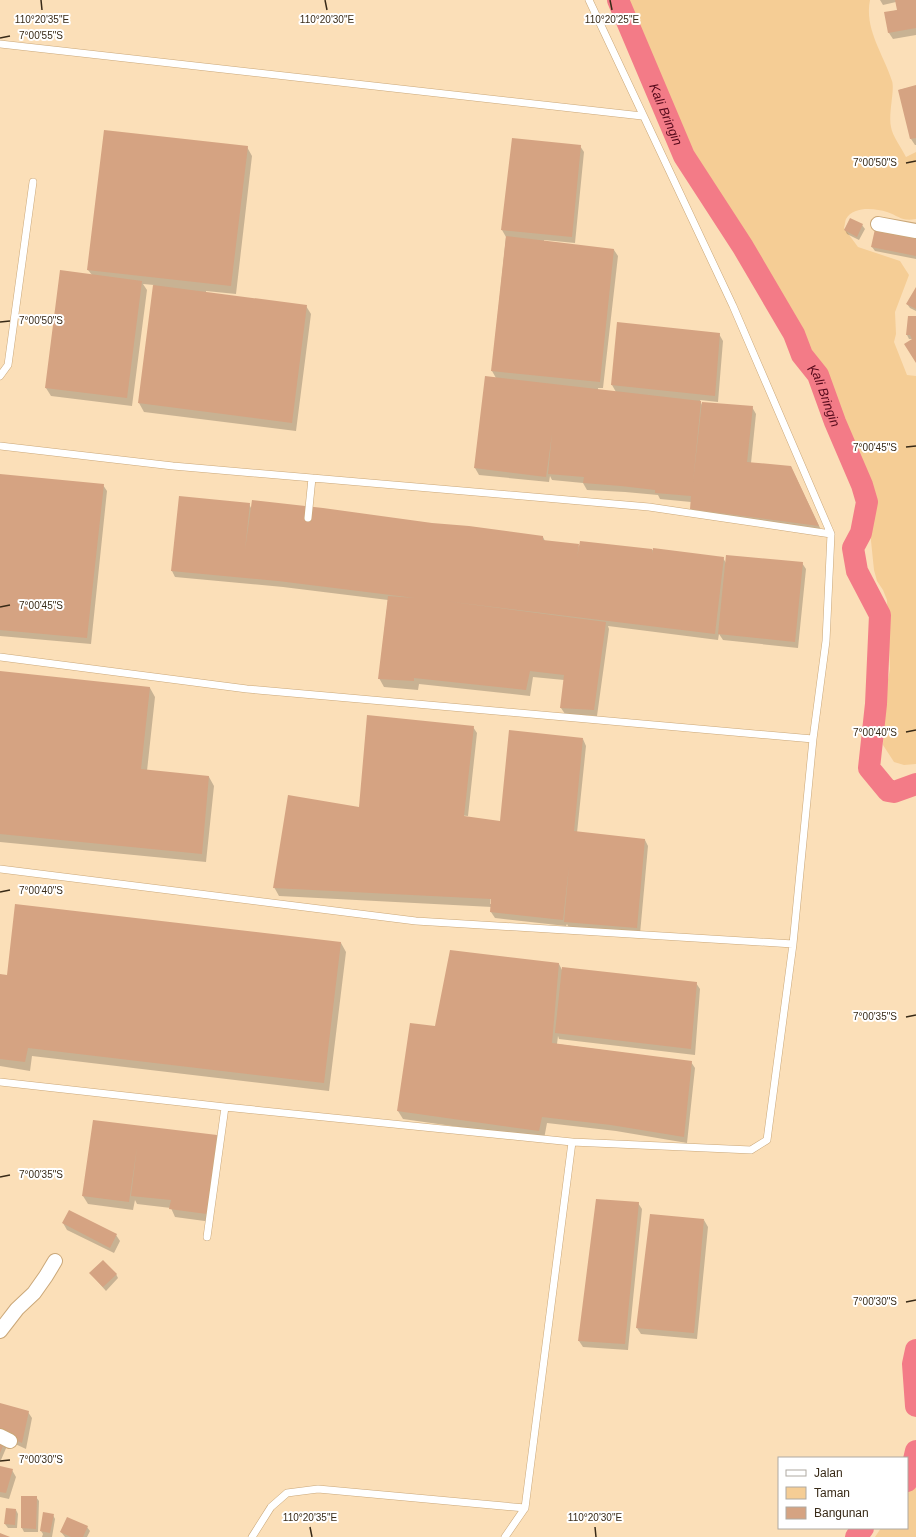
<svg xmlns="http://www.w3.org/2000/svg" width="916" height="1537" viewBox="0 0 916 1537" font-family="Helvetica,sans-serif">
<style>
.green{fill:#f5cd95}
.shadow{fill:#0003;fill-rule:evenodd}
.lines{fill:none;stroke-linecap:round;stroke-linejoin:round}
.river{stroke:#f37b87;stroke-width:22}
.building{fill:#d5a382}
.service-casing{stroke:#caa778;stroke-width:8}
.minor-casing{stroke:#caa778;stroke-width:16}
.service{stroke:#fff;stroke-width:7}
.minor{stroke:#fff;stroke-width:14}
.ticks{fill:none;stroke:#382a17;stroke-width:1.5}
.labels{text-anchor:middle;stroke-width:4;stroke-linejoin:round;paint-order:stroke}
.water-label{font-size:13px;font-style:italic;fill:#54081a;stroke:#fff}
.ticks-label{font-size:10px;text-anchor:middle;fill:#382a17;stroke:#fff;stroke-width:4;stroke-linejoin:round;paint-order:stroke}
</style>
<rect width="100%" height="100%" fill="#fbdfb8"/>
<path class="green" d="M627 0H870C864 29 884 55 892 81 895 90 888 114 891 127 892 135 902 149 906 157L916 152V219C902 222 899 216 887 212 875 208 853 206 846 219 845 221 845 225 844 228L858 247 900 261 909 275 895 312 896 334 894 342 907 375 916 376V764L904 765 894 762 883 745 885 696 890 669 887 600 883 590 877 581 874 570 870 531 876 510 875 493 865 467 841 424 818 363 776 285 745 241 702 170 676 113 644 51Z
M916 1478V1537H875L881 1528H907V1491Z"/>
<path class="shadow" d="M880 0H916V35L893 39 889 33 885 13 898 10 896 2 883 5Z
M916 86V145H915L911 139 899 90Z
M580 146 584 152 575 243 544 240V242L614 250 618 256 603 388H598V390L616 392 612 385 719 334 723 341 718 402 700 400 702 405 752 407 756 414 751 463 791 467 822 532 695 515 691 509V502L660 499 658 495 625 492 587 490 583 483 552 480 550 476 549 482 479 475 475 468 486 377 496 378 492 371 506 237 502 230Z
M247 147 252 156 236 294 206 291V293L306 306 311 314 296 431 144 412 139 403 154 285 143 284 147 290 132 406 51 396 46 388 92 275 88 270Z
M862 225 865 229 859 240 847 234 845 230Z
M916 238V259L875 251 872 247Z
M916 289V311L910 308 907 304Z
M916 317V361L913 339H909L907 335Z
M0 475 103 485 107 491 91 644 0 636Z
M249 504 251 508 432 524 543 537 545 541 578 545 579 547 581 542 723 558 726 563H802L806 569 798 648 723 640 719 634 718 640 608 626 609 629 597 716 565 714 561 708 564 680 533 677 530 696 419 684 418 690 384 687 379 678 388 600 283 587 175 577 172 571Z
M0 672 150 688 155 697 147 771 209 777 214 786 206 862 0 842Z
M473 727 477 733 468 816 416 811 501 822 583 739 586 746 577 833 645 840 648 846 640 934 569 928 567 924 566 926 495 918 491 912 492 907 279 896 274 887 360 808ZM499 828 492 904H490Z
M341 943 346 952 329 1091 32 1056 30 1071 0 1066V975L8 976Z
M559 964 562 970 696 983 700 989 695 1055 559 1039 558 1036 557 1044 691 1062 695 1068 687 1143 616 1131 547 1123 544 1139 403 1119 398 1111 436 1027Z
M94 1121 217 1136 222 1144 212 1222 175 1217 171 1208 137 1204 135 1200 133 1210 88 1204 83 1196Z
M638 1203 642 1209 628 1350 583 1347 579 1341Z
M704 1220 708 1227 697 1339 641 1334 637 1328Z
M63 1223 116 1235 120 1241 114 1253 67 1230Z
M90 1273 116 1274 118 1278 106 1291Z
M0 1404 28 1412 32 1418 26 1449 0 1437Z
M0 1440 7 1446 1 1460H0Z
M0 1467 12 1470 16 1477 9 1499 0 1497Z
M22 1497H36L39 1501 38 1532H24L22 1528Z
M16 1510 18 1514 17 1528H8L5 1524Z
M53 1515 55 1519 52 1537H42L43 1534 41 1531Z
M87 1527 90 1531 87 1537H65L61 1532Z"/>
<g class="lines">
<g class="river">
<path id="s1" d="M618 0 684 156 743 247 794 334 802 355 818 375 835 422 862 485 867 502 861 533 853 548 857 571 880 615 876 704 869 768 888 791 894 792 916 784"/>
<path d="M916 1350 913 1364 916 1406"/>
<path d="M907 1481 910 1477 916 1451"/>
<path d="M856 1537 863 1528"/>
</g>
</g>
<path class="building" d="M895 0H916V28L888 33 884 12 897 10Z
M916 85V138L910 139 898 90Z
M104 130 248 146 231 286 87 270Z
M512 138 581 145 572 237 501 230Z
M850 218 863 224 857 237 844 230Z
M875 229 916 237V256L871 247Z
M506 236 614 249 600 382 491 371Z
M60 270 142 281 127 398 45 388Z
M153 285 307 305 292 423 138 403Z
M916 287V309L906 304Z
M908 316H916V363L904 344 912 339 910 335H906Z
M617 322 720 333 715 396 611 385Z
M485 376 701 401 693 482 702 402 753 406 747 462 791 466 819 526 690 509 691 496 655 493V490L621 486 583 483 584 477 548 474 552 434 546 477 474 468Z
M0 474 104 484 87 638 0 630Z
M179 496 250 503 245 550 252 500 323 508 432 523 469 526 543 536V540L579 544 577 558 580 541 652 549V554L653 548 724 557 715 634 445 601 606 622 594 710 560 708 564 675 530 671 526 690 414 678V681L378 679 388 596 415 598 278 581 171 571Z
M726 555 803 562 795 642 718 634Z
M0 671 150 687 141 769 209 776 202 854 0 834Z
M367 715 474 726 464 816 500 821 509 730 583 738 574 831 645 839 637 928 564 922 569 866 563 920 490 912 491 899 273 888 288 795 359 807Z
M15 904 341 942 324 1083 28 1048 25 1062 0 1059V974L7 975Z
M450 950 559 963 552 1043 692 1061 684 1137 611 1125 542 1117 539 1131 397 1111 410 1023 435 1026Z
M562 967 697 982 691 1049 555 1033Z
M93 1120 217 1135 207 1214 169 1209 171 1200 131 1196 137 1147 129 1202 82 1196Z
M596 1199 639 1202 625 1344 578 1341Z
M69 1210 117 1234 110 1248 62 1223Z
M650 1214 704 1219 694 1333 636 1328Z
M103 1260 117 1274 103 1287 89 1273Z
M0 1403 29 1411 22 1443 0 1433Z
M0 1439 5 1441 0 1453Z
M0 1466 13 1469 6 1493 0 1492Z
M21 1496H37L36 1529 21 1528Z
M6 1508 16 1509 15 1525 4 1524Z
M43 1512 54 1514 50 1533 40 1531Z
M67 1517 88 1526 83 1537H71L60 1532Z
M0 1533 10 1537H0Z"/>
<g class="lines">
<g class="service-casing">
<path id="service" d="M589 0 733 306 831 534
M0 44 642 116
M0 376 8 365 33 182
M0 446 173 466 649 507 831 534 826 641 813 739 793 944 767 1140 751 1150 572 1142 225 1107 0 1082
M308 518 312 478
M0 657 247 689 813 739
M0 869 416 921 793 944
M207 1237 225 1107
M252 1537 271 1507 287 1493 318 1489 525 1508
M505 1537 525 1508 572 1142"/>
</g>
<g class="minor-casing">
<path id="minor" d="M878 224 916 231
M0 1331 17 1309 34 1293 46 1276 55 1261
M0 1436 10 1441"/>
</g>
<use href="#service" class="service"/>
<use href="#minor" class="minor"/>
</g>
<path class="ticks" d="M41 0 42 10M325 0 327 10M610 0 612 10M0 38 10 36M906 163 916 161M0 322 10 321M906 447 916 446M0 607 10 605M906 732 916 730M0 892 10 890M906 1017 916 1015M0 1177 10 1175M906 1302 916 1300M0 1461 10 1460M310 1527 312 1537M595 1527 596 1537"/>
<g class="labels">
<g class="water-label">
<text dy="5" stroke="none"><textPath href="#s1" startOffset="124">Kali Bringin</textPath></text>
<text dy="5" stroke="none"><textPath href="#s1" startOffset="448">Kali Bringin</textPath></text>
</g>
</g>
<g class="ticks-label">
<text x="42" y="23">110°20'35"E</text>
<text x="327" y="23">110°20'30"E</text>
<text x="612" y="23">110°20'25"E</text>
<text x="41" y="39">7°00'55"S</text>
<text x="875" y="166">7°00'50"S</text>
<text x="41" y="324">7°00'50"S</text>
<text x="875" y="451">7°00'45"S</text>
<text x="41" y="609">7°00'45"S</text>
<text x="875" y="736">7°00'40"S</text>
<text x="41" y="894">7°00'40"S</text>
<text x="875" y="1020">7°00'35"S</text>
<text x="41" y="1178">7°00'35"S</text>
<text x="875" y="1305">7°00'30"S</text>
<text x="41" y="1463">7°00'30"S</text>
<text x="310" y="1521">110°20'35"E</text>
<text x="595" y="1521">110°20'30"E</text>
</g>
<rect x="778" y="1457" width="130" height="72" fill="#ffffff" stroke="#afaaa2"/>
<rect x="786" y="1470" width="20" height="6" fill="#ffffff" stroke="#afaaa2"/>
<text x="814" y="1477" font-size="12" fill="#382a17">Jalan</text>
<rect x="786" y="1487" width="20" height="12" fill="#f5cd95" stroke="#afaaa2"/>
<text x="814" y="1497" font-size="12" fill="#382a17">Taman</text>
<rect x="786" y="1507" width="20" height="12" fill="#d5a382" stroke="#afaaa2"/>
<text x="814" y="1517" font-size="12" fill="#382a17">Bangunan</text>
</svg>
